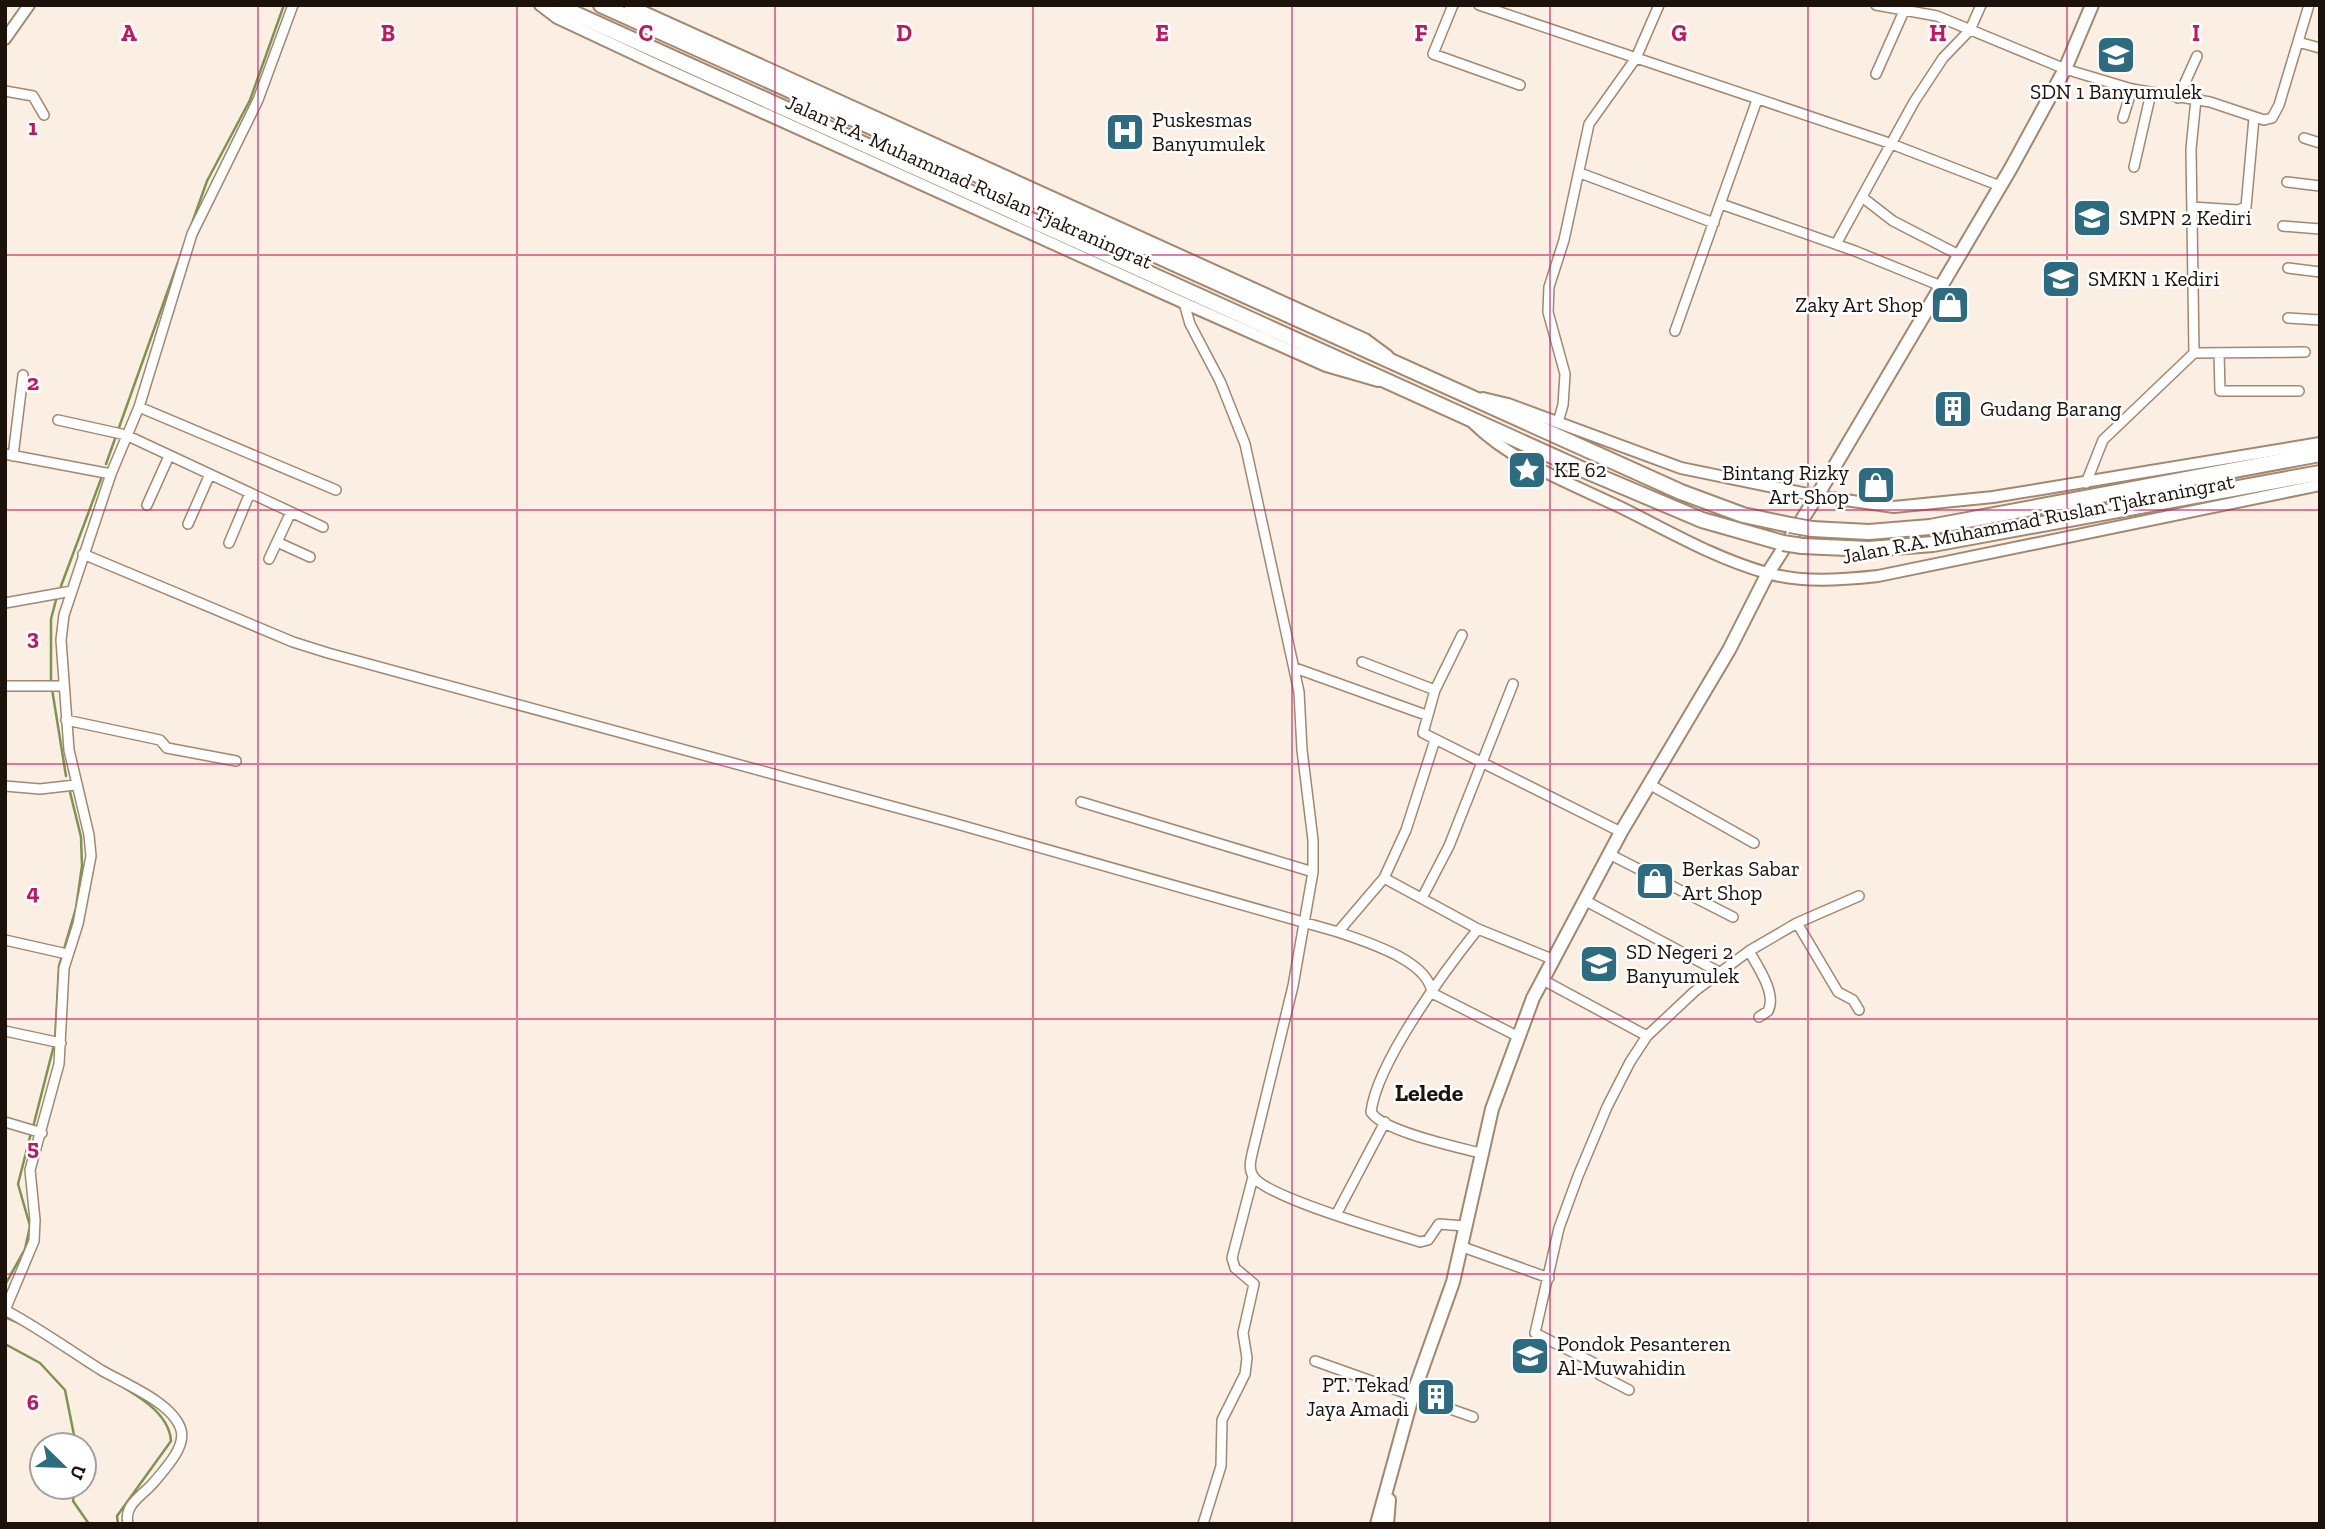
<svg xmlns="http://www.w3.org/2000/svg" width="2325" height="1529" viewBox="0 0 2325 1529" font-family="'Zilla Slab',serif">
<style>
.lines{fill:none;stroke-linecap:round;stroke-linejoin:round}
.stream{stroke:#7c9451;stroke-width:2.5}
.minor-casing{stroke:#a3876e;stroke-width:12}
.tertiary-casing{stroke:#a3876e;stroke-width:14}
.secondary-casing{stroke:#a3876e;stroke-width:16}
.trunk-casing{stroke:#a3876e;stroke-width:18}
.minor{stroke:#fff;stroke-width:9}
.tertiary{stroke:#fff;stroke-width:10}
.secondary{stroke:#fff;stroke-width:12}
.trunk{stroke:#fff;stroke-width:14}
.trunk-bridge-casing{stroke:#a3876e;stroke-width:18;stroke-linecap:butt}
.trunk-bridge{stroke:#fff;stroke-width:14}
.grid{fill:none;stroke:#c2185b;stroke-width:2;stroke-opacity:0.55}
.labels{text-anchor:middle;stroke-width:5;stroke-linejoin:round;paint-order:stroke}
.poi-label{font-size:21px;fill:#1c1209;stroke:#fff;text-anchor:start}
.street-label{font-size:21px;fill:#1c1209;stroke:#fff}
.quarter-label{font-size:24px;font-weight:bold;fill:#1c1209;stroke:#fff}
.grid-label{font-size:23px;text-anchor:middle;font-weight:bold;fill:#c2185b;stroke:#fff;stroke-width:5;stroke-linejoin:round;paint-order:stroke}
</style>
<rect width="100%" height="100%" fill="#fbefe4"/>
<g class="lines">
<path class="stream" d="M106 464 207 181 250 100 284 5
M61 586 101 479
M51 682V619L57 596
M52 689 66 776
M55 1039 59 966 76 908 82 866 81 837 70 792
M33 1127 54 1045
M5 1285 25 1249 30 1226 18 1184 31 1133
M5 1317 21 1324
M5 1344 40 1363 65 1390 76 1445
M82 1363C109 1382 169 1403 171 1441L117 1516 118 1524
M75 1487 73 1501 89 1524"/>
<g class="minor-casing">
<path id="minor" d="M1453 5 1433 54 1520 85
M1479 5 1889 143 2000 186
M1876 5 1937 16 2065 69 2132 89 2210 102 2264 120 2272 118 2279 105 2309 5
M2298 42 2320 48
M1876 74 1904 11
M5 91 33 96 44 115
M2178 98 2197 56
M2123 118 2132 89
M2304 138 2320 143
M2134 167 2151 93
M1580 173 1714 223
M2287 182 2320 186
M1862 197 1893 221 1959 255
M1721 204 1855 251 1941 286
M2192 207 2238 210 2246 207 2254 118
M2283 226 2320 229
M1836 244 1914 102 1943 58 1970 30 1981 5
M2288 268 2320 272
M1184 303 1190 324 1220 381 1245 444 1299 692 1302 750 1313 840V872L1293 986 1253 1150C1251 1159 1248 1168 1253 1176 1265 1197 1392 1233 1420 1242L1428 1240 1439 1224 1464 1226
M2288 318 2320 320
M1675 331 1757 100
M2194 353 2305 352
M2219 353 2220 391H2299
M139 407 336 490
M58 420 126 435 323 527
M1558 422 1563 405 1565 374 1548 312 1549 287 1564 240 1589 124 1636 58 1659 5
M5 454 111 474
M13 456 23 375
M2086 483 2103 440 2194 353 2191 149 2196 99
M147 505 169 456
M188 524 210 474
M277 542 310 557
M229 543 250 493
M83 554 293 642 328 653 946 821 1338 932C1366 942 1428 960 1432 993
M269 559 291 512
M5 603 72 591
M1462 635 1435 690 1423 733 1621 832
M1362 662 1435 690
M1295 668 1426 715
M5 686H64
M66 720 160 740 167 748 236 761
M1649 784 1754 843
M5 786 40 789 75 785
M1081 802 1313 872
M1609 854 1733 917
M1384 878 1478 929 1552 959
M1422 898 1449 846 1513 684
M1584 900 1719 972
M1797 923 1838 992 1853 1000 1859 1010
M1478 929C1446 969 1377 1062 1371 1112 1382 1131 1457 1147 1480 1153
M1338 932 1384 878 1406 830 1435 740
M5 940 67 954
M1749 951C1758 967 1777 994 1768 1011L1759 1017
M1543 980 1647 1036
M1432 993 1517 1036
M5 1031 61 1043
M5 1122 42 1133
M1336 1215 1385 1122
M1460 1246 1549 1278
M5 1310 34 1241 35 1220 30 1170 59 1064 64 968 78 924 91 856 89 835 69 750 61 640 64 615 111 474 139 407 192 234 258 100 293 5
M5 1310C39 1328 69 1350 101 1370 123 1383 174 1403 181 1430 186 1447 165 1469 155 1481 144 1495 123 1504 128 1524
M1315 1361 1473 1417
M1629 1390 1600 1375 1594 1363 1535 1333 1559 1228 1578 1176 1607 1107 1630 1062 1647 1036 1695 991 1749 951 1797 923 1859 896
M1203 1524 1221 1466 1222 1420 1245 1374 1247 1358 1243 1333 1254 1284 1235 1268 1232 1258 1253 1177"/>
</g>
<g class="tertiary-casing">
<path id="tertiary" d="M540 5 557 18 655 64 1184 303 1326 366 1378 381
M629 5 1365 339 1388 356
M5 39 29 5
M1483 398 1508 404 1681 468 1817 496 1894 507 1993 497 2320 443
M1474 424C1515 464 1575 485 1626 510 1672 533 1717 559 1767 573 1802 583 1841 580 1878 576L2320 485"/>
</g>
<g class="secondary-casing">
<path id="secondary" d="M1377 1524 1412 1397 1453 1282 1492 1109 1533 998 1621 832 1729 650 1768 573 1817 496 2011 168 2065 69 2092 5
M1387 1524 1389 1500"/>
</g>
<g class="trunk-casing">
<path id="trunk" d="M556 5 1579 468 1702 520 1783 543
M601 5 1681 492 1743 515 1790 525
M1812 529 1869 532 1930 527 2320 454
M1802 546 1869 549 1933 544 2320 473"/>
</g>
<use href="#minor" class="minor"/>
<use href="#tertiary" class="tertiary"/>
<use href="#secondary" class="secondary"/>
<use href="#trunk" class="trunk"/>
<g class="trunk-bridge-casing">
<path id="trunk-bridge" d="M1790 525 1812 529
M1783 543 1802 546"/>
</g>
<use href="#trunk-bridge" class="trunk-bridge"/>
</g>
<path class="grid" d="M258 5V1524M517 5V1524M775 5V1524M1033 5V1524M1292 5V1524M1550 5V1524M1808 5V1524M2067 5V1524M5 255H2320M5 510H2320M5 764H2320M5 1019H2320M5 1274H2320"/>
<defs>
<g id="school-square" transform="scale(2.0125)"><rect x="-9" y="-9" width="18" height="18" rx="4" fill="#2c6b80" stroke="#fff"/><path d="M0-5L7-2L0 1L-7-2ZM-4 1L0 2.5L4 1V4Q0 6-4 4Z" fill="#fff"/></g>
<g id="hospital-square" transform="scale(2.0125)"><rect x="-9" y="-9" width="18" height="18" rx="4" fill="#2c6b80" stroke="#fff"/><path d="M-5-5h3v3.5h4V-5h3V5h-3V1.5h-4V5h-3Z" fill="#fff"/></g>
<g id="shop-square" transform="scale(2.0125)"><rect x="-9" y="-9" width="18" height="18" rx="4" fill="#2c6b80" stroke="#fff"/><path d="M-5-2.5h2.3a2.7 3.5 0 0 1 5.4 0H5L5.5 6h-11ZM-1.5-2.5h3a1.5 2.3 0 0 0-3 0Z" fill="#fff"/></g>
<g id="building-square" transform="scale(2.0125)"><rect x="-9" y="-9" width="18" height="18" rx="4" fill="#2c6b80" stroke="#fff"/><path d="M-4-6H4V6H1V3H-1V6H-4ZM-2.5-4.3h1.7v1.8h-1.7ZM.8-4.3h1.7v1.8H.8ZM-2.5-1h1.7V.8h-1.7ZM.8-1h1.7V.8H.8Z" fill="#fff"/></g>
<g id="sight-square" transform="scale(2.0125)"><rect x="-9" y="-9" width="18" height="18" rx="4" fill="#2c6b80" stroke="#fff"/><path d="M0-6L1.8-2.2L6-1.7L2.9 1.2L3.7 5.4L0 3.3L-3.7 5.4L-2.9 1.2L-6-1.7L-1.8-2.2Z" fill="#fff"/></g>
</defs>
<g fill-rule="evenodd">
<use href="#school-square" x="2116" y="55"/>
<use href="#hospital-square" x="1125" y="132"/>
<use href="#school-square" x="2092" y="218"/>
<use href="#school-square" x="2061" y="279"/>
<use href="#shop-square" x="1950" y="305"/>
<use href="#building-square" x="1953" y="409"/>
<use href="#sight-square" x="1527" y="470"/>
<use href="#shop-square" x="1876" y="485"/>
<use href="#shop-square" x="1655" y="881"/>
<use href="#school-square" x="1599" y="964"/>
<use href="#school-square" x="1530" y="1356"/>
<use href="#building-square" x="1436" y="1397"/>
</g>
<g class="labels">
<g class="poi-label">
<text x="2116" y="99" text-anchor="middle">SDN 1 Banyumulek</text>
<text x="1152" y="127">Puskesmas<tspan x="1152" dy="24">Banyumulek</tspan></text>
<text x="2119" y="225">SMPN 2 Kediri</text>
<text x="2088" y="286">SMKN 1 Kediri</text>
<text x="1923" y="312" text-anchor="end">Zaky Art Shop</text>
<text x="1980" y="416">Gudang Barang</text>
<text x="1554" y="477">KE 62</text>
<text x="1849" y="480" text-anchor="end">Bintang Rizky<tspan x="1849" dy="24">Art Shop</tspan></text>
<text x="1682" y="876">Berkas Sabar<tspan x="1682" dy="24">Art Shop</tspan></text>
<text x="1626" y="959">SD Negeri 2<tspan x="1626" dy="24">Banyumulek</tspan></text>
<text x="1557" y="1351">Pondok Pesanteren<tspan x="1557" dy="24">Al-Muwahidin</tspan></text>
<text x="1409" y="1392" text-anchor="end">PT. Tekad<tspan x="1409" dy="24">Jaya Amadi</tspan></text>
</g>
<g class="street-label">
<text transform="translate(969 182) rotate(24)" y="7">Jalan R.A. Muhammad Ruslan Tjakraningrat</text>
<text transform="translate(2038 519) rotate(-11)" y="7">Jalan R.A. Muhammad Ruslan Tjakraningrat</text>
</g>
<g class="quarter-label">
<text x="1429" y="1101">Lelede</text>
</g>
</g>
<g class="grid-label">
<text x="129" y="41">A</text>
<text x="388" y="41">B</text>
<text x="646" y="41">C</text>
<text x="904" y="41">D</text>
<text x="1162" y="41">E</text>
<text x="1421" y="41">F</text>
<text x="1679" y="41">G</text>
<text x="1938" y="41">H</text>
<text x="2196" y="41">I</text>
<text x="33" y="135">1</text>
<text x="33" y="390">2</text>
<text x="33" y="645">3</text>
<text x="33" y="900">4</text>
<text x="33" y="1155">5</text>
<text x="33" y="1410">6</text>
</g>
<rect width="2325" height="1529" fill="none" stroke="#1c1209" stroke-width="14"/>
<g transform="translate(63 1466) rotate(113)"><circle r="33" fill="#ffffff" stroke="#a4a09d" stroke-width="2"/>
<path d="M0-5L12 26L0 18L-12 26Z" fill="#2c6b80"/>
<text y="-10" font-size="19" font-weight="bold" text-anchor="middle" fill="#1c1209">U</text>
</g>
</svg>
